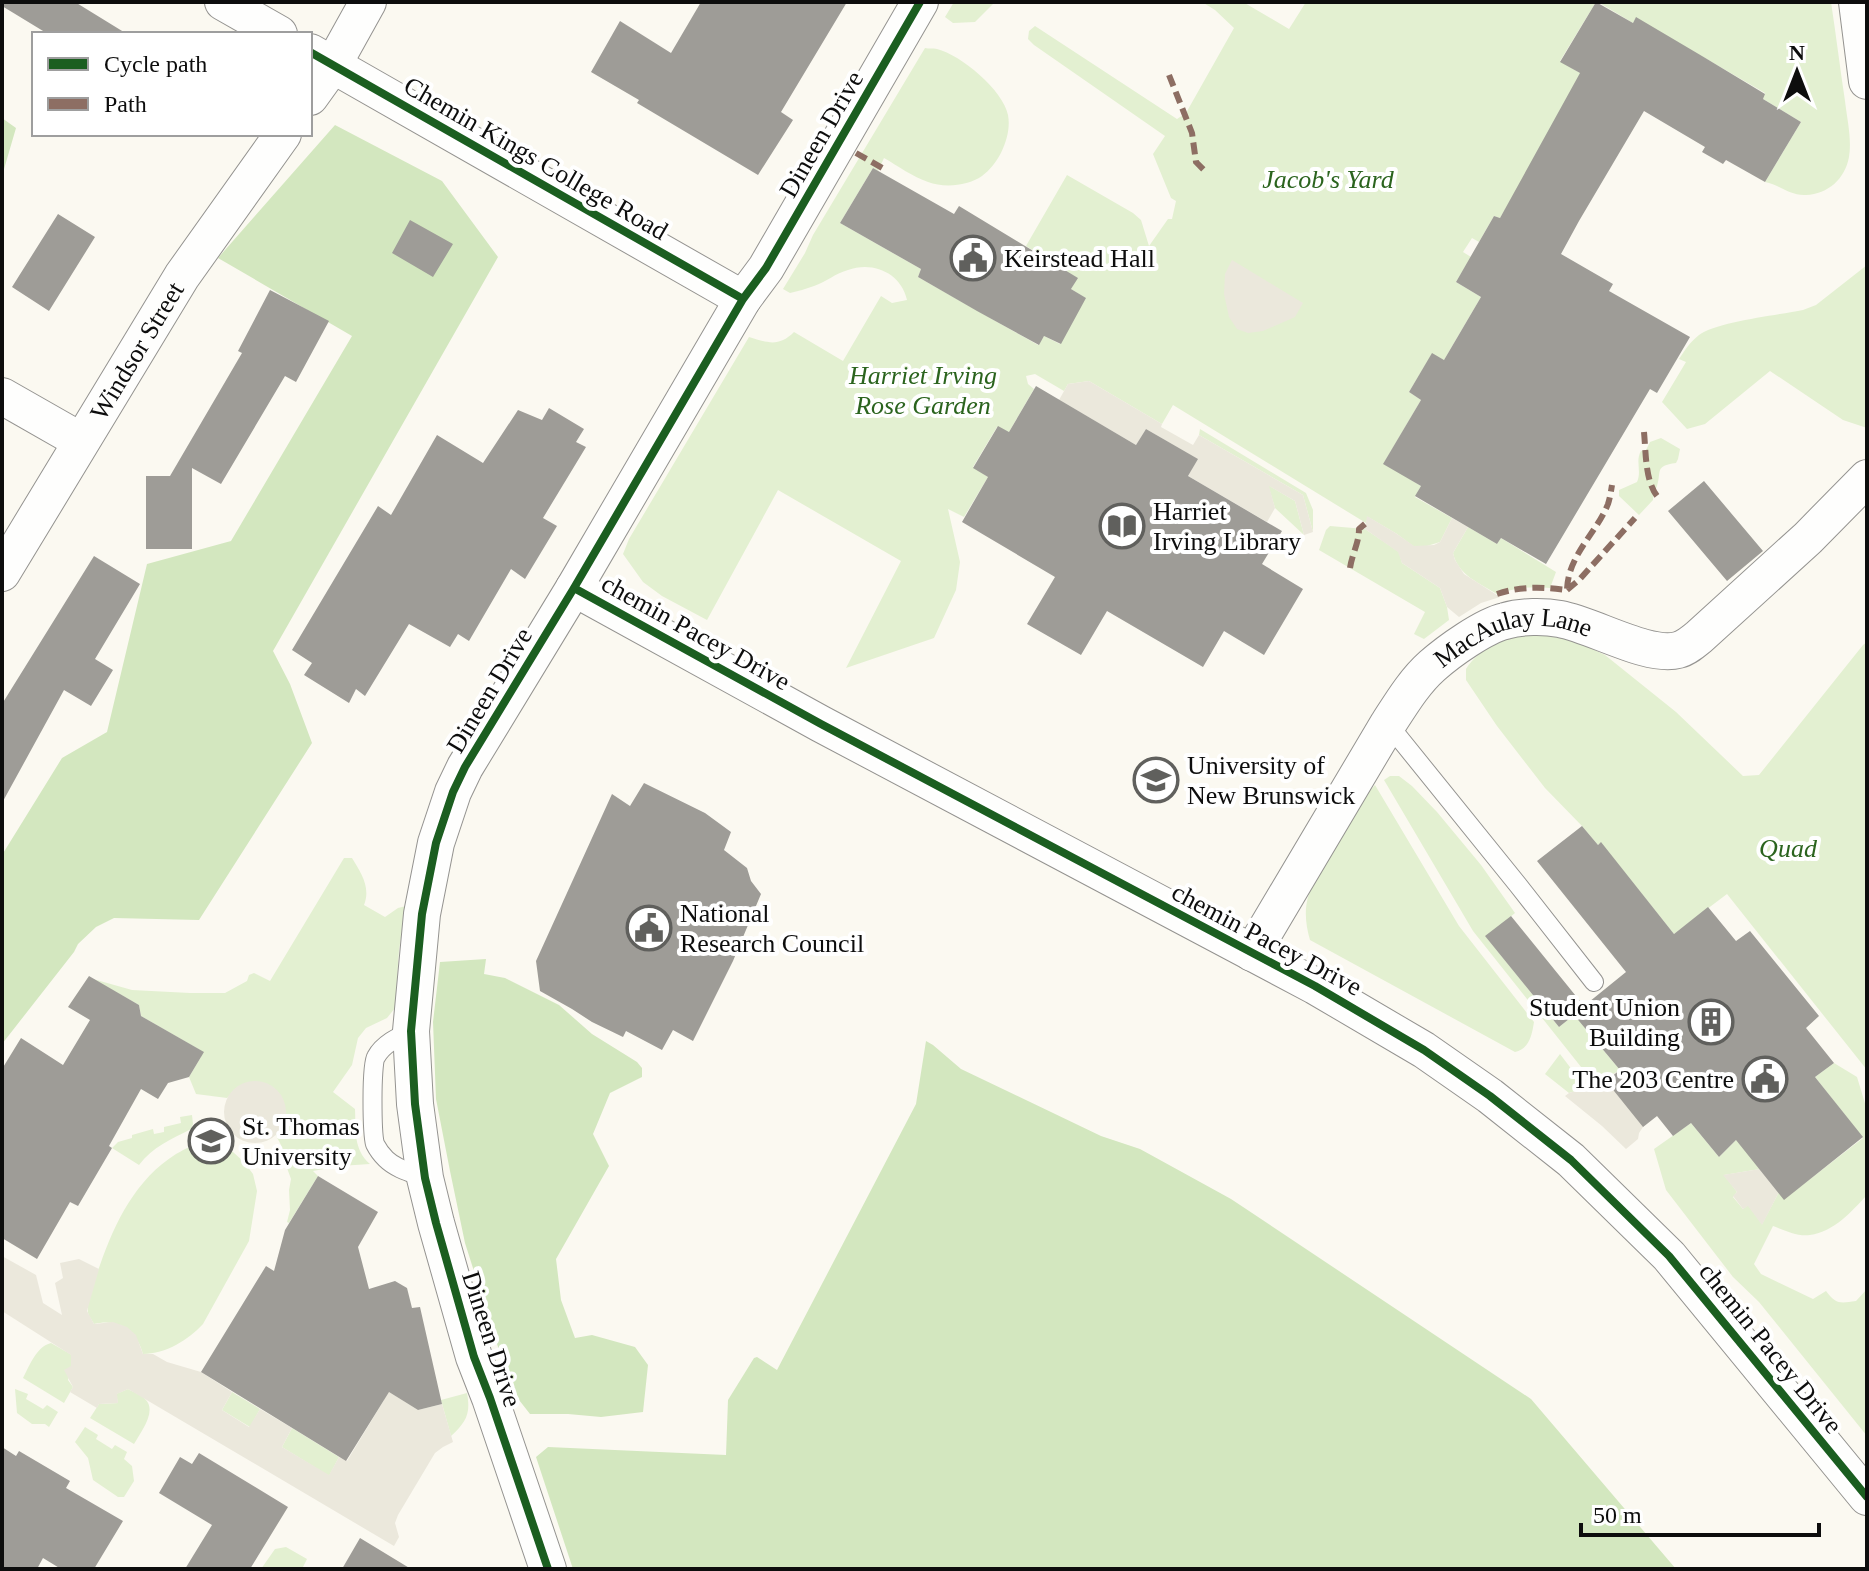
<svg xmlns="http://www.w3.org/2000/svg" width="1869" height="1571" viewBox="0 0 1869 1571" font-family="Georgia,serif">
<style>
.green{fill:#e3f0d1}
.forest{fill:#d3e7bf}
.plaza{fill:#ebe8dc}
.building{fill:#9e9c97}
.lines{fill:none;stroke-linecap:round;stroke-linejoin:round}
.service-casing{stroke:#949390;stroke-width:20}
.minor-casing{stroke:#949390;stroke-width:38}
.service{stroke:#fefefd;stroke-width:18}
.minor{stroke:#fefefd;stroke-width:36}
.quiet{stroke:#8d6e63;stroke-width:6;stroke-dasharray:12 6;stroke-linecap:butt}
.cycleway-casing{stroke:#fff;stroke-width:13}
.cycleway{stroke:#1b5e20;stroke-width:8}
.labels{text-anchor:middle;stroke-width:8;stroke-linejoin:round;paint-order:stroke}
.street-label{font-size:26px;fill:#0d0d0d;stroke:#fff}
.park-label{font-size:26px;font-style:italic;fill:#2b641e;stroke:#fff}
.poi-label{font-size:26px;fill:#0d0d0d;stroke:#fff;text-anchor:start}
</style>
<rect width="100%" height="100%" fill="#fbf9f1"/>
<path class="green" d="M954 2H995L975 22 953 23 945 17Z
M1202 2H1243L1289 29 1306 2H1596L1560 61 1585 76 1500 218 1494 216 1479 242 1472 238 1463 252 1471 257 1456 282 1481 297 1444 360 1432 354 1409 392 1421 400 1384 463 1421 486 1415 497 1452 518 1440 542 1427 546H1413L1397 534 1368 517 1366 523 1173 405 1162 424 1089 381 1068 384 1064 391 1035 374 1026 376 1028 384 1034 389 1009 432 997 427 973 467 988 477 964 517 948 509 960 562 956 590 934 638 846 668 901 561 778 490 707 620 662 596 643 582 623 554 629 539 749 337C768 343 779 347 794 332L843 361 881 296 892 303 907 300C901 273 873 261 848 270 836 273 826 282 814 286 806 289 798 291 790 293L783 289 805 253 813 235 925 48C929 49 933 48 937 49 961 55 1003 90 1008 115 1012 136 999 164 982 176 968 186 944 188 928 182 913 177 898 166 884 158L878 171 873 168 840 223 921 269 918 277 1038 345 1044 336 1060 344 1085 298 1071 289 1077 278 1026 246 1067 175 1133 213 1141 220 1149 246 1168 219H1172L1176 201 1171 198 1153 154 1165 136 1034 45 1028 39 1029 31 1035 26 1177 119 1186 113 1234 28 1215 10Z
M1598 2H1831C1836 35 1840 68 1845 101 1847 119 1852 139 1849 157 1845 179 1828 194 1806 195 1790 196 1780 185 1765 182L1801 122 1763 99 1765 93 1636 18 1633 23Z
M1867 265V428L1843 420 1770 371 1705 424 1687 429 1662 402 1686 362 1679 359C1685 350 1690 342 1699 335 1716 322 1779 315 1803 310L1816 305Z
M1200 429 1306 493 1313 510V532L1303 495 1199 435Z
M1661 438 1680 449 1678 459 1676 463C1654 466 1662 471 1657 486 1655 491 1653 495 1653 500L1639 515 1619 496V490L1637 482C1642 471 1635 461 1641 451L1646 450 1650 442Z
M1268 485 1295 501 1304 535 1275 508Z
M1330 526 1365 529 1399 552 1402 563 1440 588 1447 607 1449 620 1424 639 1414 634 1425 612 1319 550 1326 530Z
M1468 527 1497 544 1501 538 1556 572 1550 588C1531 586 1514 588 1497 594 1479 583 1458 575 1453 553Z
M1532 634H1551L1571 639 1605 655 1676 712 1743 776 1759 775 1863 645 1867 642V1070L1727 894 1674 934 1601 843 1598 845 1582 826 1545 788 1497 726 1466 680V669C1481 646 1507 637 1532 634Z
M1390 776H1399L1412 786 1437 812 1481 865 1515 913 1486 937 1559 1027 1592 1000 1604 1051 1620 1070C1609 1076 1601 1084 1589 1077L1473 931 1384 780Z
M1375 785 1459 926 1534 1022C1532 1035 1529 1049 1515 1052L1310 940C1306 926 1304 912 1308 897 1314 879 1325 863 1334 847 1346 826 1358 803 1375 785Z
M344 858H352C361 873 371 887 364 905L385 917 398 908 406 906 399 950 395 1008 387 1018 366 1028 358 1038 352 1065 333 1092 355 1109C356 1130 353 1149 370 1164L340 1166 313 1171 318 1176 289 1223 287 1222 290 1210 289 1190 291 1179 283 1157 281 1145 248 1083 241 1085 227 1098 196 1094 189 1077 201 1057 200 1050 141 1016 139 1005 93 979 132 990 190 993H225L247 981 249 975 254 973 270 981Z
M1560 1054 1582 1083V1089L1569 1093 1545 1074Z
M1834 1063 1857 1077 1867 1110V1195C1852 1211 1834 1232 1810 1235 1798 1237 1784 1230 1773 1226L1754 1264 1761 1274 1813 1299 1826 1291C1836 1305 1841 1303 1856 1301L1867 1289V1436L1759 1302 1733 1277 1666 1190 1654 1149 1691 1123 1719 1157 1737 1139 1760 1169 1724 1175 1737 1192 1733 1197 1743 1209 1748 1205 1762 1224 1779 1192 1787 1197 1863 1138 1815 1077Z
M192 1115 193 1124 191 1129C172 1139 152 1147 139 1165L112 1148 118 1142 132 1138V1135L153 1129 154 1134 164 1132V1127L181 1123 180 1117Z
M204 1143 233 1152 244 1162 253 1174 257 1191 249 1241 203 1324C188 1340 166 1354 143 1354 137 1330 118 1318 94 1324 92 1320 89 1317 88 1313 86 1302 96 1276 100 1265 115 1222 136 1179 176 1154 185 1149 194 1144 204 1143Z
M51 1343 72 1355V1366L68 1380 73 1387 64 1403 23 1378C30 1365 36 1347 51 1343Z
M15 1389 28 1394 26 1399 43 1409 47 1405 58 1412 49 1427 45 1424H32L17 1413Z
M128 1389C133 1392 142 1395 146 1400 157 1412 140 1433 134 1444L90 1418 99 1404 118 1403 116 1394Z
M232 1392 260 1409 250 1427 222 1410Z
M467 1393C471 1414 466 1422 451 1436L441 1400Z
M85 1427 98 1435 96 1439 112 1449 115 1445 127 1452 124 1459 132 1466 134 1481 124 1497H118L93 1480 88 1458 75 1442Z
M292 1428 339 1457 329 1476 282 1447Z
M286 1547 307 1559 302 1569H261L275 1549Z"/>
<path class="forest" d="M2 118 16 128 2 176Z
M335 125 442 181 498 257 273 651 290 684 312 743 199 920 114 918 96 927 78 944 74 952 2 1044V855L62 758 107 732 147 564 231 541 352 336 218 258Z
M486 959 484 974 505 978 559 1005 592 1034 637 1062 642 1068V1077L610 1093 593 1134 609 1166 556 1259 561 1300 575 1338 592 1335 635 1347 648 1365 643 1412 601 1417 568 1414H530L512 1391 465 1243 450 1171 436 1099 433 1022 440 962Z
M926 1041 933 1045 961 1069 1101 1136 1140 1149 1231 1199 1531 1399 1676 1569H573L536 1457 548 1447 726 1455 728 1400 754 1358 757 1357 777 1370 916 1104Z"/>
<path class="plaza" d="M1232 260 1303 303 1295 317 1263 331 1248 333 1237 329 1229 317 1224 294 1225 274Z
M1089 381 1162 424 1161 427 1193 445 1199 435 1303 495 1313 532 1304 535 1295 501 1269 486 1275 508 1267 522 1188 476 1197 459 1146 429 1136 445 1059 400 1068 384Z
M1367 516 1397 534 1414 546 1434 545 1440 542 1452 518 1468 527 1453 553 1455 560 1464 574 1500 597 1481 603 1459 617 1447 607 1440 588 1402 563 1398 552 1365 529Z
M1620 1070 1657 1116 1643 1127 1639 1133 1638 1139 1626 1149 1602 1126 1565 1096 1569 1093 1582 1089 1601 1081Z
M224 1112a31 31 0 1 1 62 0a31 31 0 1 1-62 0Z
M1760 1169 1779 1192 1762 1225 1748 1206 1743 1209 1733 1196 1737 1192 1723 1175Z
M2 1256 36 1275 43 1303 62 1315 55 1283 63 1278 60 1263 79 1259 99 1269 87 1311 94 1324 113 1322 127 1327 136 1335 143 1354H153L167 1362 201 1372 232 1392 222 1410 249 1427 260 1409 292 1428 282 1447 329 1475 339 1457 347 1461 384 1400 383 1388 418 1410 442 1404 453 1442 443 1447 435 1453 398 1515 395 1523 399 1537 394 1546 128 1389 117 1394 118 1403 99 1404 97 1408 70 1392 73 1387 64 1370 71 1366V1355L2 1311Z"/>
<path class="building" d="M2 2H75L127 34H48L2 6Z
M701 2H847L781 112 793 120 758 175 637 103 639 100 591 72 620 21 671 53Z
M1596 2 1633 23 1636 17 1702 56 1765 94 1763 99 1801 122 1765 182 1726 160 1723 164 1702 152 1705 147 1644 111 1579 221 1561 254 1613 284 1609 291 1690 337 1657 393 1650 389 1546 564 1501 538 1497 544 1415 496 1421 486 1383 464 1421 400 1409 392 1432 353 1444 360 1481 297 1456 282 1494 216 1500 218 1580 73 1560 62Z
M873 168 954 214 959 206 1078 278 1071 289 1086 298 1061 344 1044 336 1039 345 977 311 918 277 921 269 840 223Z
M58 214 95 237 49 311 12 287Z
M410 220 453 244 433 277 392 253Z
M270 290 329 321 296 382 285 376 221 484 192 468V549H146V476H170L242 353 238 351Z
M1036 386 1136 445 1146 429 1198 459 1188 476 1282 531 1262 564 1303 589 1264 655 1224 631 1203 667 1107 611 1081 655 1027 624 1055 577 962 522 988 477 973 468 998 426 1009 432Z
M549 408 584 429 576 442 586 447 543 518 557 526 525 579 511 569 469 641 458 634 450 647 409 624 365 696 356 689 349 703 304 675 312 663 292 650 378 506 391 515 437 435 483 463 518 410 542 420Z
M1704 481 1763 551 1727 581 1668 511Z
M94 556 140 584 95 659 113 670 91 706 64 690 2 803V704Z
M644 783 705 813 731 832 724 850 747 868 751 881 761 894 733 961 693 1041 673 1030 662 1050 626 1031 623 1037 592 1022 572 1009 540 991 536 961 612 794 630 806Z
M1582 826 1598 845 1601 842 1674 934 1708 907 1736 941 1750 931 1819 1016 1806 1028 1834 1063 1815 1077 1863 1137 1784 1200 1736 1140 1719 1157 1691 1123 1673 1136 1657 1116 1643 1127 1606 1081 1620 1070 1574 1015 1559 1027 1485 936 1511 916 1584 1006 1626 972 1537 861Z
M89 976 139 1005 141 1016 204 1052 189 1077 168 1083 158 1099 141 1089 109 1146 112 1148 78 1206 70 1202 37 1259 2 1238V1069L21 1038 63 1065 90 1020 68 1007Z
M318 1176 378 1212 358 1247 369 1289 395 1281 407 1288 412 1308 420 1307 442 1404 418 1410 389 1392 346 1461 201 1372 266 1266 274 1271 285 1230Z
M2 1447 16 1456 19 1451 70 1481 66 1488 123 1521 94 1569H61L43 1558 37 1569H2Z
M199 1453 288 1507 250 1569H185L212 1525 159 1493 180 1457 192 1464Z
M360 1538 411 1569H342Z"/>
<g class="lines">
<g class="service-casing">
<path id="service" d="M1388 724 1518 885 1594 982
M411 1031C398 1037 383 1044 376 1057 371 1065 372 1134 375 1144 377 1148 383 1156 386 1159 396 1169 412 1173 425 1178"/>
</g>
<g class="minor-casing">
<g id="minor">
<path d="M223 2 279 34"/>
<path d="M1857 2 1867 81"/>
<path d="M310 52 743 299"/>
<path d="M310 97 333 65 368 2"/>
<path d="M2 396 81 441"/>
<path id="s1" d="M2 573 182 276 283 134"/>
<path d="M574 588 821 724 1315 986 1424 1050 1490 1096 1571 1160 1669 1256 1867 1497"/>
<path id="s2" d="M1252 953 1388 724C1401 704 1414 682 1432 666 1449 651 1484 626 1505 621 1522 616 1544 616 1560 619 1593 625 1648 658 1678 650 1686 648 1693 642 1699 637L1808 538 1867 478"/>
<path d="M548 1569 490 1398 474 1357 436 1223 425 1178 415 1104 411 1031 422 914 436 843 453 792 465 767 574 588 743 299 766 268 920 2"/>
</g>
</g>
<use href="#service" class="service"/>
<use href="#minor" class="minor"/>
<path class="quiet" d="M1169 75 1192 133 1196 162 1205 171
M856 153 886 170
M1644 432C1646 453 1645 480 1657 496
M1350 568C1352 554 1359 543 1359 529L1366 523
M1567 590 1579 580 1635 518
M1497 594C1521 586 1543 587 1567 590 1568 555 1596 534 1608 504 1610 498 1611 491 1612 485"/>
<g class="cycleway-casing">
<path id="cycleway" d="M310 52 743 299
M574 588 821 724 1315 986 1424 1050 1490 1096 1571 1160 1669 1256 1867 1497
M548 1569 490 1398 474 1357 436 1223 425 1178 415 1104 411 1031 422 914 436 843 453 792 465 767 574 588 743 299 766 268 920 2"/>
</g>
<use href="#cycleway" class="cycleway"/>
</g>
<defs>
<g id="civic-ring" transform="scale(2.3)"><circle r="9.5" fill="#fff" stroke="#60605d" stroke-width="1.5"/><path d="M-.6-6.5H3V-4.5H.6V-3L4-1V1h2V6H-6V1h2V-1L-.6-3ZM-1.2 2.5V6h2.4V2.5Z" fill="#60605d"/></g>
<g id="library-ring" transform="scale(2.3)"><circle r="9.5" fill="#fff" stroke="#60605d" stroke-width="1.5"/><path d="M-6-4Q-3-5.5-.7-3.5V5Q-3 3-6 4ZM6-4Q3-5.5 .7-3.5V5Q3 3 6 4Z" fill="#60605d"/></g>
<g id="university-ring" transform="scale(2.3)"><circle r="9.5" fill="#fff" stroke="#60605d" stroke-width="1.5"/><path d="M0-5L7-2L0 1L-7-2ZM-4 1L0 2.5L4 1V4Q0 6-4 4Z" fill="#60605d"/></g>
<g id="building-ring" transform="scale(2.3)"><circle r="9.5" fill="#fff" stroke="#60605d" stroke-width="1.5"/><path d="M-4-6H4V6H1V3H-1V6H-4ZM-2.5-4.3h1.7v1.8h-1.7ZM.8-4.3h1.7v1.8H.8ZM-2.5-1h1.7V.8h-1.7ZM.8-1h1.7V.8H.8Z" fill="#60605d"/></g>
</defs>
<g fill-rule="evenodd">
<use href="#civic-ring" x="973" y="258"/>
<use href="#library-ring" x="1122" y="526"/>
<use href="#university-ring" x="1156" y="780"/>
<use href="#civic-ring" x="649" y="928"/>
<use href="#building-ring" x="1711" y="1022"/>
<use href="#civic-ring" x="1765" y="1079"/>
<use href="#university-ring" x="211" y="1141"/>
</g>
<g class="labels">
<g class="street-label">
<text transform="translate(821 134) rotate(-60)" y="9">Dineen Drive</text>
<text transform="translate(536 158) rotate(30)" y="9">Chemin Kings College Road</text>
<text dy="9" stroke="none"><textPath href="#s1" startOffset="260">Windsor Street</textPath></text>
<text transform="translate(696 632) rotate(29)" y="9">chemin Pacey Drive</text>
<text dy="9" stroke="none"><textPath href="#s2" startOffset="430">MacAulay Lane</textPath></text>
<text transform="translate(489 690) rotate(-59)" y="9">Dineen Drive</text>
<text transform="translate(1267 939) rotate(28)" y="9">chemin Pacey Drive</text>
<text transform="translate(492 1339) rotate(72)" y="9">Dineen Drive</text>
<text transform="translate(1771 1348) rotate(51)" y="9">chemin Pacey Drive</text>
</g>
<g class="park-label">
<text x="1328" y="188">Jacob's Yard</text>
<text x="923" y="384">Harriet Irving<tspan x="923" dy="30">Rose Garden</tspan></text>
<text x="1788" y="857">Quad</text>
</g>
<g class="poi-label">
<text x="1004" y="267">Keirstead Hall</text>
<text x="1153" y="520">Harriet<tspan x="1153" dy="30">Irving Library</tspan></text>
<text x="1187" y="774">University of<tspan x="1187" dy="30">New Brunswick</tspan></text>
<text x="680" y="922">National<tspan x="680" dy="30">Research Council</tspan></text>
<text x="1680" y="1016" text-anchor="end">Student Union<tspan x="1680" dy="30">Building</tspan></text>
<text x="1734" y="1088" text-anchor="end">The 203 Centre</text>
<text x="242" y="1135">St. Thomas<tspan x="242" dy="30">University</tspan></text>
</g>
</g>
<rect width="1869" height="1571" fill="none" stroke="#0d0d0d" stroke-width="8"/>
<rect x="32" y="32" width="280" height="104" fill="#ffffff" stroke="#9e9e9e" stroke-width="2"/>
<rect x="48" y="58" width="40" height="12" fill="#1b5e20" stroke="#9e9e9e" stroke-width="2"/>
<text x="104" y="72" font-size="24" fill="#0d0d0d">Cycle path</text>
<rect x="48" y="98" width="40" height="12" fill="#8d6e63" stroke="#9e9e9e" stroke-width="2"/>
<text x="104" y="112" font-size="24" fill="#0d0d0d">Path</text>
<g transform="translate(1797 72)" stroke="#ffffff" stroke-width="6" paint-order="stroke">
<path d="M0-6L14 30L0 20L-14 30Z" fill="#0d0d0d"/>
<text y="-12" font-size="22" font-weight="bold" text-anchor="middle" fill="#0d0d0d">N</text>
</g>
<path d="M1581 1523v12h238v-12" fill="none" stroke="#0d0d0d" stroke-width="4"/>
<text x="1593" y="1523" font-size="24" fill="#0d0d0d" stroke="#ffffff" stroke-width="6" paint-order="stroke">50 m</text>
</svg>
